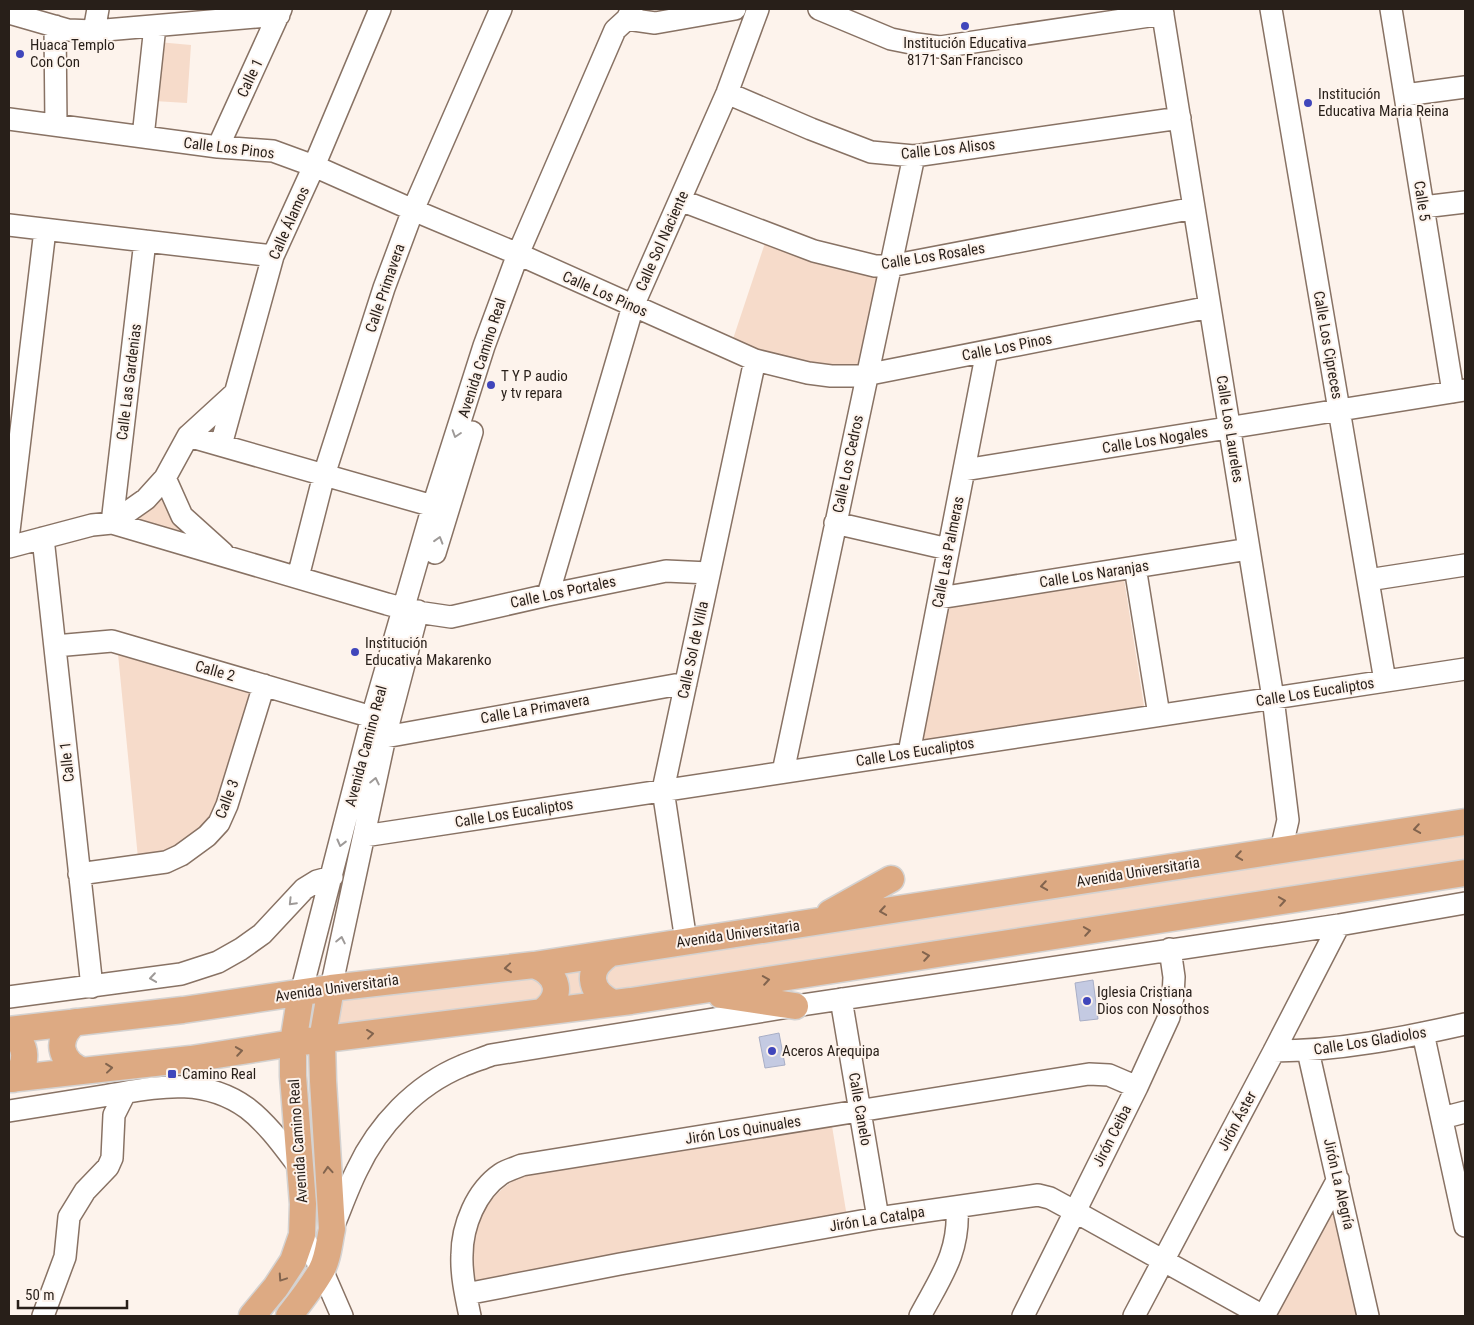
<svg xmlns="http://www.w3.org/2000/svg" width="1474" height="1325" viewBox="0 0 1474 1325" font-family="'Roboto Condensed',sans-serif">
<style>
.green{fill:#f6dbca}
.building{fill:#c4cae2;stroke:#a8aec6}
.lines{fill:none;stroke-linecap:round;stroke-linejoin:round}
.minor-casing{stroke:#887264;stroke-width:24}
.major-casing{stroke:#d4d2d1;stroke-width:29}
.minor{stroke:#fff;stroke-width:21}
.major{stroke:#ddaa83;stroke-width:26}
.oneway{stroke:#9e9a98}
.oneway2{stroke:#82644e}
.poi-dot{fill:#4046bb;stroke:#fdf3ec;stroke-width:2}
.labels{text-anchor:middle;stroke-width:4;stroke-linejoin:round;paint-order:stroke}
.poi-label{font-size:15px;fill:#281f19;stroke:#fdf3ec;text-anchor:start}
.street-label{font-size:15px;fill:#281f19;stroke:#fdf3ec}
</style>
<rect width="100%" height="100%" fill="#fdf3ec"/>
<path class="green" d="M158 42 191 45 187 103 154 101Z
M766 240 883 273 863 367 808 365 732 342Z
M161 497 193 539 126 521Z
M1124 579 1144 706 921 742 947 605Z
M118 654 254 692 211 821 165 854 138 858Z
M1465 828V866L620 996 332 1031 338 994Z
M832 1126 847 1217 473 1284C473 1272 469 1247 472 1236 480 1207 500 1187 526 1173Z
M1334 1204 1360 1316H1273Z"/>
<path class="building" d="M1093 980 1098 1019 1080 1021 1075 983Z
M779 1033 785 1065 765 1068 759 1037Z"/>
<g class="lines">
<g class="minor-casing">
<path id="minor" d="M819 9 891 39 916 44 940 47 1163 14
M1162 9 1273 698 1288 820 1281 850
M1271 9 1385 681
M1391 9 1453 392
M9 13 68 30 94 31 279 15
M627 19 655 23 735 9
M55 26 56 125
M94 31 98 9
M727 93 811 129 871 152 914 156 1180 118
M1405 95 1465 87
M9 119 218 147 273 151 314 166 413 210 518 254 755 360 808 373 831 376H860L1210 307
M143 137 155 26
M218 147 281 9
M680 200 814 251 875 266H890L1194 208
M1423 207 1465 202
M9 225 273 256
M188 436 433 506
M221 445 273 256 314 166 380 9
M964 470 1465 390
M112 523 145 241
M112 523 146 499 165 478
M835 523 948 549
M9 531 45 230
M43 538 92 987
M9 547 92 525 112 523 387 604 417 612 451 617 548 595 666 571 709 573
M223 553 182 516 165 478 188 436 235 393
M435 553 472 432
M1135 567 1159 715
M298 577 324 475 384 288 413 210 501 9
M1368 580 1465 565
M548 595 633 306 727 93 758 9
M939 598 1249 549
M55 646 112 641 372 717
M385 737 686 683
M909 753 987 351
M783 772 914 156
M364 836 1465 669
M79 874 166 862 181 855 207 836 219 823 227 805 264 685
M686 941 663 790 755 360
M331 988 385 737 418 611
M301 993 372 717 433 506 484 346 518 254 615 30 627 19 632 9
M9 997 181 974 218 962 241 949 262 934 304 889 317 881 332 877
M841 999 878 1218
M1423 1033 1465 1226
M1274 1051C1338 1051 1403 1038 1465 1024
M1308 1051 1368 1316
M9 1111C40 1106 72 1101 103 1096 154 1088 201 1075 247 1108 268 1124 284 1147 300 1168
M1442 1118 1465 1112
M333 1227C341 1208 348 1188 357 1170 378 1125 416 1085 462 1066 471 1062 481 1059 491 1055L795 1006 1339 925 1465 903
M302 1235 322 1270 342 1316
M466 1294 620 1264 878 1218 1038 1195 1050 1198 1074 1211 1263 1316
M43 1316 65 1257 69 1217 85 1191 108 1167 112 1158 114 1115 125 1093
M470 1316C466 1297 461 1275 462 1255 462 1226 476 1191 501 1174 507 1170 515 1168 522 1165L1089 1074 1109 1075 1137 1087
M920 1316C940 1278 960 1253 957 1207
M1023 1316 1137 1087 1169 1017 1173 997 1174 977 1170 949
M1134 1316 1274 1051 1339 925
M1264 1316 1338 1179"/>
</g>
<g class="major-casing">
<path id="major" d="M830 913 891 879
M609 954C586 969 588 991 613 1003
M534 965C559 974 564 996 542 1012
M721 995 795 1006
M75 1022C55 1039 59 1061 83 1071
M9 1030 183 1010 331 988 534 965 1465 822
M9 1033C29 1043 28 1065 13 1079
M9 1079 191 1059 293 1043 631 1001 1465 873
M252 1316 276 1287 293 1261 302 1235 303 1204 293 1076V1043L301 993
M289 1316C300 1302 312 1287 321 1271 328 1259 329 1243 332 1229L323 1081 322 1040 331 988"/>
</g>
<use href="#minor" class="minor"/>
<use href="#major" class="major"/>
</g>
<defs><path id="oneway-chevron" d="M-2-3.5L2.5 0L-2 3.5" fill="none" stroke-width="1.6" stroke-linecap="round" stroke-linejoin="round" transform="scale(1.25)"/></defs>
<g class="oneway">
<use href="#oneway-chevron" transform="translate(456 434) rotate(108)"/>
<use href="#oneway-chevron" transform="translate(439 540) rotate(-73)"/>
<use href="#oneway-chevron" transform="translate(375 781) rotate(-78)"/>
<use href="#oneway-chevron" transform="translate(341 843) rotate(104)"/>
<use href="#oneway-chevron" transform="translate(292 902) rotate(134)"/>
<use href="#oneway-chevron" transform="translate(341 940) rotate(-78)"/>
<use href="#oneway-chevron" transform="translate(153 978) rotate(172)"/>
</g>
<g class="oneway2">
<use href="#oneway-chevron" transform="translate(1417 829) rotate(171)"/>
<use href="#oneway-chevron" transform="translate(1239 856) rotate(171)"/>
<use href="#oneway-chevron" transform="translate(1044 886) rotate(171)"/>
<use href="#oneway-chevron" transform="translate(1282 901) rotate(-9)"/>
<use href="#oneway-chevron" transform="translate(883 911) rotate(171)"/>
<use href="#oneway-chevron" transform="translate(1087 931) rotate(-9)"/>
<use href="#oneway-chevron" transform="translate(926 956) rotate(-9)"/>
<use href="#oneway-chevron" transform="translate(508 968) rotate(174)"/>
<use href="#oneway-chevron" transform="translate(766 980) rotate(-9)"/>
<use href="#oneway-chevron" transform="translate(370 1034) rotate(-7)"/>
<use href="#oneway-chevron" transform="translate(239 1051) rotate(-9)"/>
<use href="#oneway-chevron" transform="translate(109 1068) rotate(-6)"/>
<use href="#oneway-chevron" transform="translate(328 1170) rotate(-94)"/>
<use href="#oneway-chevron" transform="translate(282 1278) rotate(124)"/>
</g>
<g class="poi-dot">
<circle cx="965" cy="26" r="5"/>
<circle cx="20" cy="54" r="5"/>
<circle cx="1308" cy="103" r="5"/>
<circle cx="491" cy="385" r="5"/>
<circle cx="355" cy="652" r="5"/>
<circle cx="1087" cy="1001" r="5"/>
<circle cx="772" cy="1051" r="5"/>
<rect x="167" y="1069" width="10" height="10" rx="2.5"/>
</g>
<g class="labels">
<g class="poi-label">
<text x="965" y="48" text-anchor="middle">Institución Educativa<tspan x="965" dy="17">8171 San Francisco</tspan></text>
<text x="30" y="50">Huaca Templo<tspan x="30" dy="17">Con Con</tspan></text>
<text x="1318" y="99">Institución<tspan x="1318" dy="17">Educativa Maria Reina</tspan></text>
<text x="501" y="381">T Y P audio<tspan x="501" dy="17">y tv repara</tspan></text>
<text x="365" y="648">Institución<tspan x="365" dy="17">Educativa Makarenko</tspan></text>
<text x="1097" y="997">Iglesia Cristiana<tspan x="1097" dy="17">Dios con Nosothos</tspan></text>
<text x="782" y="1056">Aceros Arequipa</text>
<text x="182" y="1079">Camino Real</text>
</g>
<g class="street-label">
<text transform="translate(250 78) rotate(-65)" y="5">Calle 1</text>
<text transform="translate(229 148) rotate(7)" y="5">Calle Los Pinos</text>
<text transform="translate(948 149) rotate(-6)" y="5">Calle Los Alisos</text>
<text transform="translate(1422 201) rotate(81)" y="5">Calle 5</text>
<text transform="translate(289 223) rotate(-66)" y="5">Calle Álamos</text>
<text transform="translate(662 241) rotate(-66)" y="5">Calle Sol Naciente</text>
<text transform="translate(933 256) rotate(-9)" y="5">Calle Los Rosales</text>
<text transform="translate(385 288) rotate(-71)" y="5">Calle Primavera</text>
<text transform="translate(605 294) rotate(24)" y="5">Calle Los Pinos</text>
<text transform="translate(1328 345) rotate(80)" y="5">Calle Los Cipreces</text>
<text transform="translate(1007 347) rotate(-11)" y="5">Calle Los Pinos</text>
<text transform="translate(482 358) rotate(-72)" y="5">Avenida Camino Real</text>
<text transform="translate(129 382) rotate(-83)" y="5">Calle Las Gardenias</text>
<text transform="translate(1230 429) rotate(81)" y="5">Calle Los Laureles</text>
<text transform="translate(1155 440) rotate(-9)" y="5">Calle Los Nogales</text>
<text transform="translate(848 464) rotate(-78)" y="5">Calle Los Cedros</text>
<text transform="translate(948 552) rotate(-79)" y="5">Calle Las Palmeras</text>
<text transform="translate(1094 574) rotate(-9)" y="5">Calle Los Naranjas</text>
<text transform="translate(563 592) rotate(-12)" y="5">Calle Los Portales</text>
<text transform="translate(693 650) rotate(-78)" y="5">Calle Sol de Villa</text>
<text transform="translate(215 671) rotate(16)" y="5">Calle 2</text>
<text transform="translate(1315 692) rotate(-9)" y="5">Calle Los Eucaliptos</text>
<text transform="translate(535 709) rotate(-10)" y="5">Calle La Primavera</text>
<text transform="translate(366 746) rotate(-75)" y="5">Avenida Camino Real</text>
<text transform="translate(915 752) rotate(-9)" y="5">Calle Los Eucaliptos</text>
<text transform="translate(67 762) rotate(-96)" y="5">Calle 1</text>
<text transform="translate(227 799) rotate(-69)" y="5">Calle 3</text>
<text transform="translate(514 813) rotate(-9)" y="5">Calle Los Eucaliptos</text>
<text transform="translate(1138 872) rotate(-9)" y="5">Avenida Universitaria</text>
<text transform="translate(738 934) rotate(-8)" y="5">Avenida Universitaria</text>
<text transform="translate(337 988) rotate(-8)" y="5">Avenida Universitaria</text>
<text transform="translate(1370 1041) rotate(-9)" y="5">Calle Los Gladiolos</text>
<text transform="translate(860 1109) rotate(80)" y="5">Calle Canelo</text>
<text transform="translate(1237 1121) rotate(-62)" y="5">Jirón Áster</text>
<text transform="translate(743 1130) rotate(-9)" y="5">Jirón Los Quinuales</text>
<text transform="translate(1112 1136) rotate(-63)" y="5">Jirón Ceiba</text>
<text transform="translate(298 1141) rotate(-94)" y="5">Avenida Camino Real</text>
<text transform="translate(1339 1184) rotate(77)" y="5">Jirón La Alegría</text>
<text transform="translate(877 1219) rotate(-9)" y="5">Jirón La Catalpa</text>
</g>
</g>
<rect width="1474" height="1325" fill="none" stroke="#281f19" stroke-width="20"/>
<path d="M18 1300v8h109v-8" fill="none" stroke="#281f19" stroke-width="2.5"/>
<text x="25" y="1300" font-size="15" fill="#281f19" stroke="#fdf3ec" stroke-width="4" paint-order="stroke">50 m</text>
</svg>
